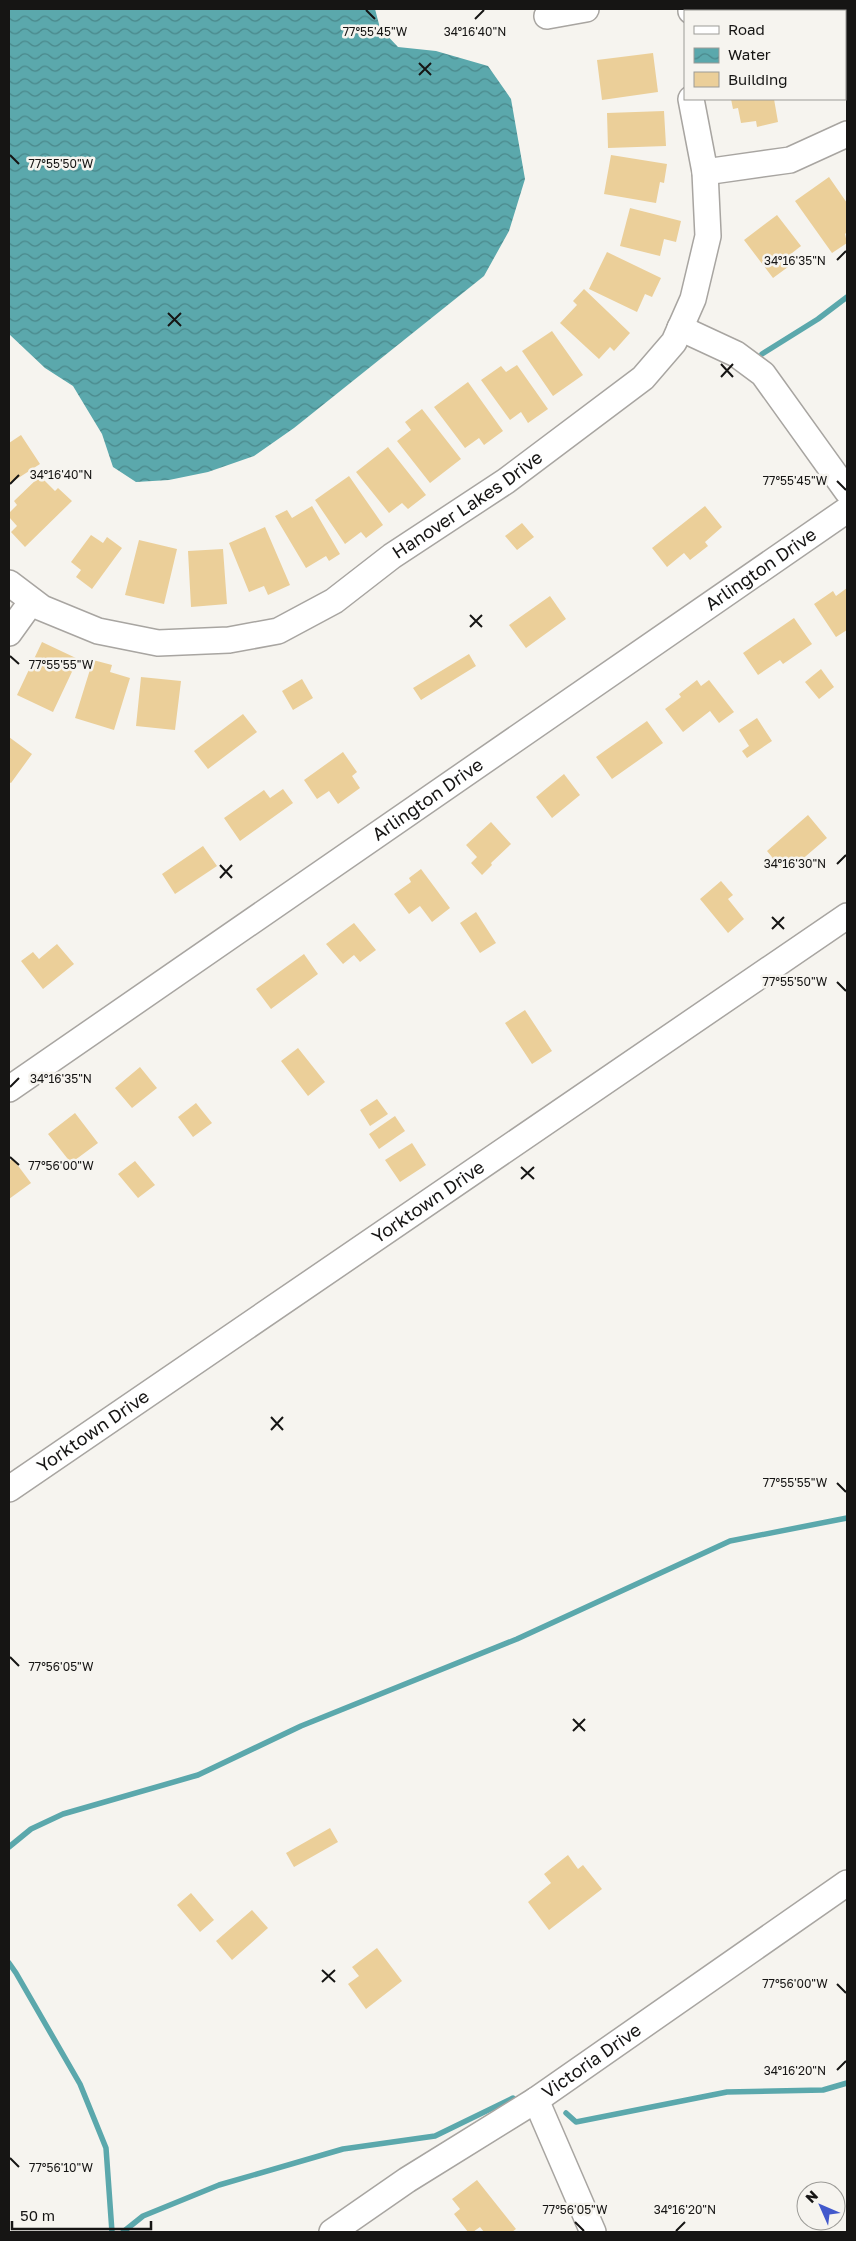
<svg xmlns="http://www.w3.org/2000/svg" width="856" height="2241" viewBox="0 0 856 2241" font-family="'Golos Text',sans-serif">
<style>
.water{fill:url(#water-waves)}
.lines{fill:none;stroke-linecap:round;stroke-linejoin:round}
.stream{stroke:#5ba8ac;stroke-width:5.5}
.building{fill:#ebcf99}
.minor-casing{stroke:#a8a5a1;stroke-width:28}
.minor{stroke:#fff;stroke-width:25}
.ticks{fill:none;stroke:#161514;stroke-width:2}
.labels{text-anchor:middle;stroke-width:5;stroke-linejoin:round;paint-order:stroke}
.street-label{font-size:18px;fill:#161514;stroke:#f6f4ef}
.ticks-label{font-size:12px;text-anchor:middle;fill:#161514;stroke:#f6f4ef;stroke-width:5;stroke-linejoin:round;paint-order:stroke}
</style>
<defs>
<pattern id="water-waves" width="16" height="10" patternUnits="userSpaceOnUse" patternTransform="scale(1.25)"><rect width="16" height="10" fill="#5ba8ac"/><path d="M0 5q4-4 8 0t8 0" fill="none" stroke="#4a888b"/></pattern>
</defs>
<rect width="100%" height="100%" fill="#f6f4ef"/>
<path class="water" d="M9 9H375L380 28 398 47 436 51 488 66 511 99 525 179 509 231 484 276 294 428 254 456 208 472 169 480 136 482 113 467 102 434 73 386 45 368 9 334Z"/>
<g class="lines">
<path class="stream" d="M762 354 818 319 847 297
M9 1847 31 1829 63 1814 198 1775 301 1726 517 1639 730 1541 847 1518
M9 1963 16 1973 80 2084 106 2148 112 2232
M566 2113 576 2122 727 2092 823 2090 847 2083
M123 2232 143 2216 219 2185 343 2149 435 2136 513 2098"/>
</g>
<path class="building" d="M835 9H847V68L845 63V11H833Z
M653 53 658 92 602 100 597 60Z
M731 99H774L778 122 757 127 756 121 741 123 738 108 733 109Z
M664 111 666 146 608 148 607 113Z
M611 155 667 164 664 183 660 182 656 203 604 194Z
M829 177 847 203V232L845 234 847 243 832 253 795 201Z
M630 208 681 221 676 242 664 239 660 256 620 246Z
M777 215 801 246 787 257 792 264 773 278 744 240Z
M607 252 661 278 652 297 645 294 637 312 589 289Z
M584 289 630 333 614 351 610 347 599 359 560 323 577 305 573 301Z
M552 331 583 375 553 396 522 351Z
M517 365 548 409 528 423 521 412 510 420 481 380 501 366 506 372Z
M468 382 503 431 484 445 479 438 465 448 434 407Z
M422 409 461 459 430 483 397 441 411 430 405 422Z
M21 435 40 464 9 484V443Z
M388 447 426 495 408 509 402 503 389 513 356 472Z
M40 476 55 491 58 488 72 501 25 547 11 532 17 526 9 517V513L17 505 14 501Z
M349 476 383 525 366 538 361 532 345 544 315 500Z
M312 506 340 554 329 561 326 556 306 568 275 516 287 510 292 518Z
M705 506 722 527 705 542 708 546 690 560 684 553 667 567 652 548Z
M522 523 534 537 517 550 505 536Z
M265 527 290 585 268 595 264 586 249 592 229 543Z
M91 535 103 543 107 537 122 548 92 589 76 577 81 570 71 562Z
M139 540 177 549 164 604 125 595Z
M223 549 227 604 191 607 188 551Z
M847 588V630L836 637 814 604 833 591 836 596Z
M550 596 566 619 526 648 509 625Z
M794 618 812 644 783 664 780 660 758 675 743 653Z
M42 642 78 659 53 712 17 695Z
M469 654 476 666 421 700 413 688Z
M93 660 112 665 110 672 130 678 114 730 75 718Z
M821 669 834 687 819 699 805 682Z
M141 677 181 681 175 730 136 726Z
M302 679 313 698 293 710 282 691Z
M697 680 701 686 709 680 734 712 719 723 710 711 683 732 665 709 681 697 679 694Z
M243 714 257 732 208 769 194 751Z
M757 718 772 741 747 758 742 751 749 746 739 730Z
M647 721 663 743 612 779 596 757Z
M9 737 32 754 11 783 9 782Z
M343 752 357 772 352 776 360 788 338 804 329 791 317 799 304 780Z
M564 774 580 795 552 818 536 797Z
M283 789 293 803 240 841 224 818 264 790 270 798Z
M808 815 827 838 799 862 794 857 781 868 767 851Z
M491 822 511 844 491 863 492 865 482 875 471 863 477 857 466 845Z
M203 846 217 866 175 894 162 874Z
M421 869 450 908 432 922 420 906 409 914 394 894 411 882 409 878Z
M721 881 733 895 728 899 744 919 728 933 700 899Z
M476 912 496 943 480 953 460 923Z
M354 923 376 950 360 962 354 955 343 964 326 944Z
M57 944 74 964 43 989 21 961 33 952 39 959Z
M304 954 318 974 271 1009 256 989Z
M525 1010 552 1051 532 1064 505 1023Z
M298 1048 325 1082 308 1096 281 1061Z
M140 1067 157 1088 132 1108 115 1088Z
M377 1099 388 1114 370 1126 360 1110Z
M196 1103 212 1123 193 1137 178 1117Z
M75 1113 98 1143 71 1163 48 1134Z
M395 1116 405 1131 379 1149 369 1134Z
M412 1143 426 1165 400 1182 385 1160Z
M13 1159 31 1183 9 1199V1161Z
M135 1161 155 1185 138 1198 118 1174Z
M330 1828 338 1842 294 1867 286 1853Z
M568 1855 578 1869 583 1865 602 1889 549 1930 528 1902 551 1883 544 1874Z
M191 1893 214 1920 200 1932 177 1905Z
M252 1910 268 1928 232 1960 216 1941Z
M377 1948 402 1981 366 2009 348 1984 359 1976 352 1967Z
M477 2180 516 2229 512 2232H484L480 2227 473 2232H468L454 2214 460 2209 452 2199Z"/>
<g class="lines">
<g class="minor-casing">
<g id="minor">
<path d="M691 11V9"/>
<path d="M547 16 586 9"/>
<path d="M705 172 790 160 847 134"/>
<path d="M680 328 736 354 763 374 847 491"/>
<path id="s1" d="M9 583 42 608 98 631 158 643 229 640 278 631 334 601 392 556 506 481 643 378 674 342 693 299 708 236 705 172 691 99"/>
<path d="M9 633 32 601"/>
<path id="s2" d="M9 1089 847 510"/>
<path id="s3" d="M9 1489 847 916"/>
<path d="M536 2100 593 2232"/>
<path id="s4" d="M332 2232 407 2180 536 2100 847 1883"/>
</g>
</g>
<use href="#minor" class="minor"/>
</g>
<path class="ticks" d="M366 10 375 19M475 19 484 10M419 63 431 75M419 75 431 63M10 155 19 164M837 260 846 251M168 313 181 326M168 326 181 313M721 364 733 377M721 377 733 364M837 481 846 490M10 484 19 475M470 615 482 627M470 627 482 615M10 656 19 664M837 864 846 855M220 865 232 878M220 878 232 865M772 917 784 929M772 929 784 917M837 982 846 991M10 1087 19 1078M10 1157 19 1165M521 1167 534 1179M521 1179 534 1167M271 1417 283 1430M271 1430 283 1417M837 1483 846 1492M10 1657 19 1666M573 1719 585 1731M573 1731 585 1719M322 1970 335 1982M322 1982 335 1970M837 1984 846 1993M837 2070 846 2061M10 2158 19 2167M575 2222 584 2231M676 2231 685 2222"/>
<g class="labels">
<g class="street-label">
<text dy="6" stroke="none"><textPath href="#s1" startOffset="512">Hanover Lakes Drive</textPath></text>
<text dy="6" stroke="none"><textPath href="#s2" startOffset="914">Arlington Drive</textPath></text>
<text dy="6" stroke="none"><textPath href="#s2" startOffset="509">Arlington Drive</textPath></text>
<text dy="6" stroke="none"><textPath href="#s3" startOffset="508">Yorktown Drive</textPath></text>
<text dy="6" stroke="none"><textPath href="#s3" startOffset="102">Yorktown Drive</textPath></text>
<text dy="6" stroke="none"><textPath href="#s4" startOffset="311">Victoria Drive</textPath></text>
</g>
</g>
<g class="ticks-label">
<text x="375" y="36">77°55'45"W</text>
<text x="475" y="36">34°16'40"N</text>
<text x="61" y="168">77°55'50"W</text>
<text x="795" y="265">34°16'35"N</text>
<text x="61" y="479">34°16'40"N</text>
<text x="795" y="485">77°55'45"W</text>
<text x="61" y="669">77°55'55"W</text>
<text x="795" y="868">34°16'30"N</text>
<text x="795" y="986">77°55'50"W</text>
<text x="61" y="1083">34°16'35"N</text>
<text x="61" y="1170">77°56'00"W</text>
<text x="795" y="1487">77°55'55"W</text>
<text x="61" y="1671">77°56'05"W</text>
<text x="795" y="1988">77°56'00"W</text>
<text x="795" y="2075">34°16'20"N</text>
<text x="61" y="2172">77°56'10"W</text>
<text x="575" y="2214">77°56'05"W</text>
<text x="685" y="2214">34°16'20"N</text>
</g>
<rect width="856" height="2241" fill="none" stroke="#161514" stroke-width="20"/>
<rect x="684" y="10" width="162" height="90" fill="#f6f4ef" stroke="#9c9b97"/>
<rect x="694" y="26" width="25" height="8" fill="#ffffff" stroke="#9c9b97"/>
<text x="728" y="35" font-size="15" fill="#161514">Road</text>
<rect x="694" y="48" width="25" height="15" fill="url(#water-waves)" stroke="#9c9b97"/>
<text x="728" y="60" font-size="15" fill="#161514">Water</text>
<rect x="694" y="72" width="25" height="15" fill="#ebcf99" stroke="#9c9b97"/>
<text x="728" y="85" font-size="15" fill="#161514">Building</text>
<g transform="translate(821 2206) rotate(315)"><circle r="24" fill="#f6f4ef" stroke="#9c9b97"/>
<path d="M0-4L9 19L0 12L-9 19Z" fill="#4259cc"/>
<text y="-8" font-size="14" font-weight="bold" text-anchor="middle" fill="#161514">N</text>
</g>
<path d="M12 2221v8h139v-8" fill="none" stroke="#161514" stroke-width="2.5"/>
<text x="20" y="2221" font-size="15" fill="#161514" stroke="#f6f4ef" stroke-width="4" paint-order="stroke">50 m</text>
</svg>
